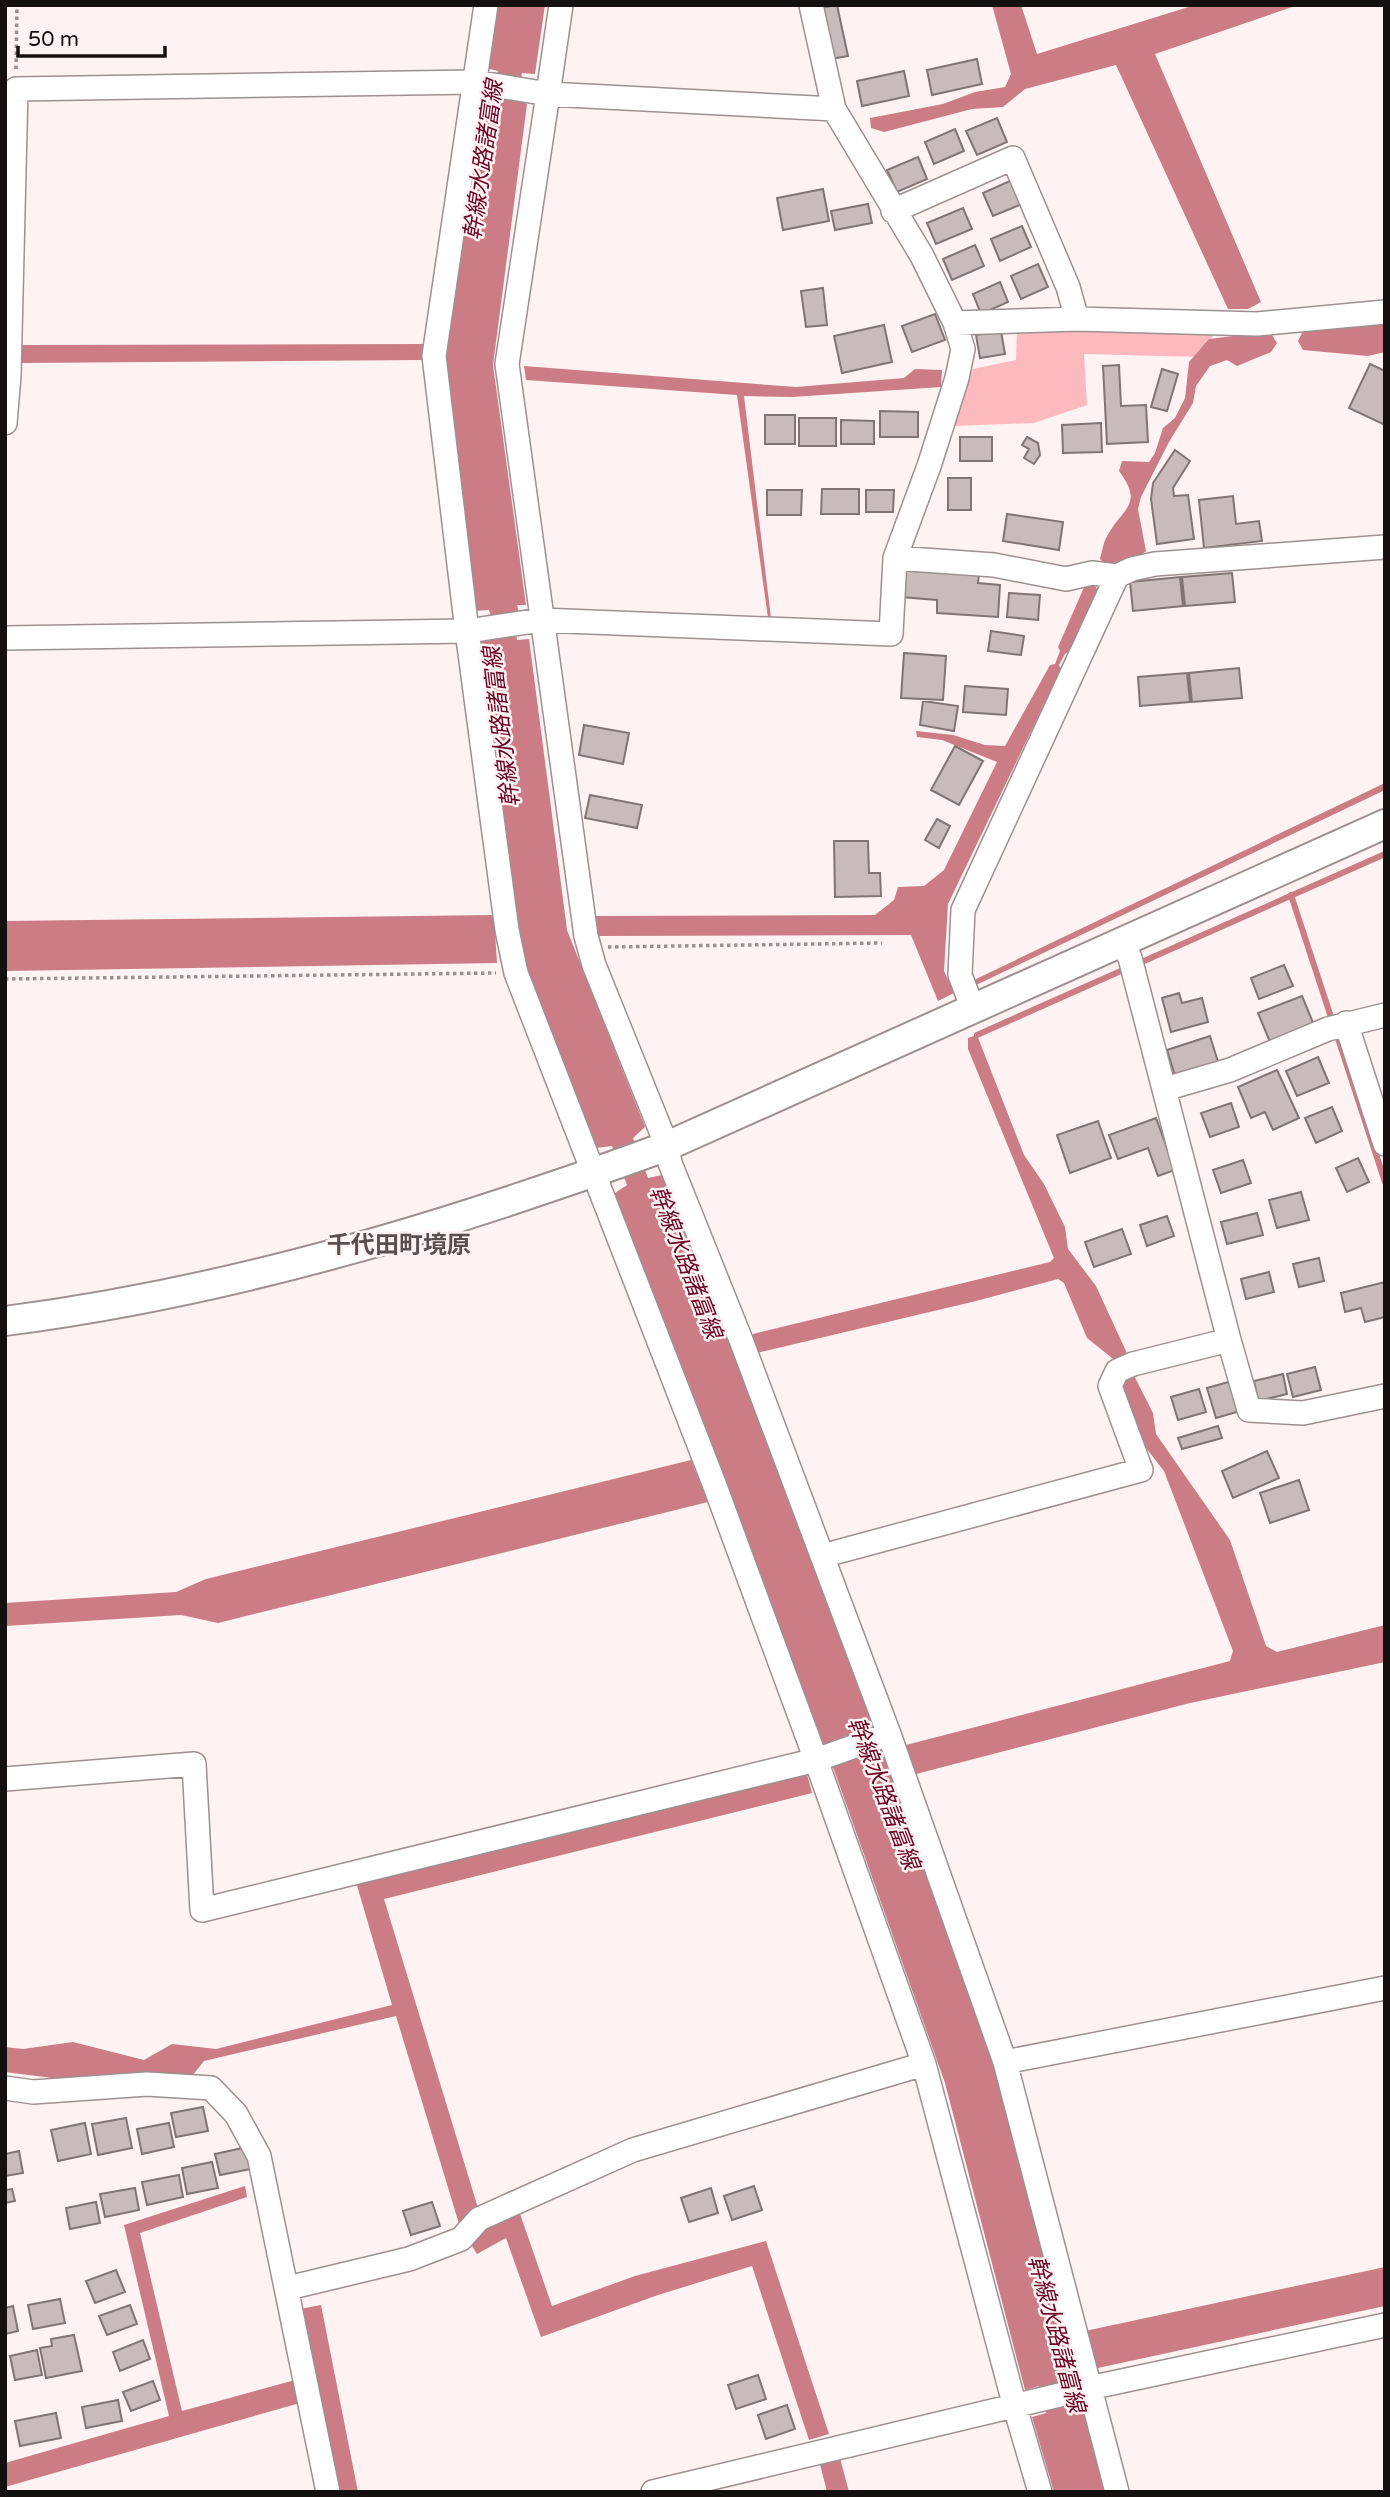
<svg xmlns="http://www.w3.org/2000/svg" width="1390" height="2497" viewBox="0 0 1390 2497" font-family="'Varela Round','Noto Sans JP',sans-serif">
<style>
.green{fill:#fcbabf}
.water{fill:#cb7c84}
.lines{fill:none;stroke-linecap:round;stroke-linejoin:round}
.stream{stroke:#cb7c84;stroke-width:6}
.building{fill:#c9bbbc;stroke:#807475;stroke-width:2}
.minor-casing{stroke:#9d9091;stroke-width:26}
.tertiary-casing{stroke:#9d9091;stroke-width:32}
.path{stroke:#999091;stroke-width:3.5;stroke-dasharray:3.5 3.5;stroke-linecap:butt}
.minor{stroke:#fff;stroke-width:23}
.tertiary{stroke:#fff;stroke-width:28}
.labels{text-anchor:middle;stroke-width:5;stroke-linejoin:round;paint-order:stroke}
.water-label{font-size:23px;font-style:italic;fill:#6a0623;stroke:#fef2f3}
.quarter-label{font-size:24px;font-weight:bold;fill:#5a4e4f;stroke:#fef2f3}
</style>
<rect width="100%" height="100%" fill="#fef2f3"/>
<path class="green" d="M1224 316 1201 357 1084 354 1087 405 1034 423 953 426 973 369 1016 360 1017 326Z"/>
<path class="water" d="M496 5H545L535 74 522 73 517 100 527 104 493 365 526 605H517L519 613 491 616 489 610 475 611 446 356 480 100 493 99 498 71 486 68Z
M992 5H1021L1037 54 1195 5H1298L1155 54 1261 302 1248 309H1228L1116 65 1025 89 1003 107 972 109 884 132 871 128 870 118 943 104 975 92 1005 87 1011 74Z
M1385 324V352L1368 356 1303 350 1298 341 1303 331Z
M1249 334 1272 335 1277 343 1271 352 1237 366 1227 360 1210 366 1196 386 1193 403 1169 442 1141 497 1138 509 1146 551 1140 556 1106 565 1100 559C1102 552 1103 544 1106 538 1122 507 1145 506 1119 471L1122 461 1149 462 1155 453 1163 428 1175 418 1185 398 1189 362 1209 339Z
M425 344 423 360 20 363 22 345Z
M524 366 796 387 904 378 915 369 942 370 941 387 792 397 744 396 771 618H768L737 395 526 380Z
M1085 585H1094L1098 590 1068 652 1065 654 1059 665 1061 669 948 904 944 971 954 993 938 1001 911 935 597 936 593 916 875 915 894 900 898 887 924 886 944 870 997 762 942 740 917 737 916 731 953 735 985 745 1005 746 1050 665 1055 664 1060 651 1058 647Z
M516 633 517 640 529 639 567 930 645 1127 633 1138 648 1178 667 1174 736 1351 995 2060 1075 2376 1062 2380 1069 2407 1084 2403 1108 2492H1054L1032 2417 1046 2413 1039 2386 1025 2390 945 2083 833 1767 846 1761 823 1746 690 1386 612 1195 627 1185 612 1146 596 1148 526 966 515 901 481 663 480 640Z
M1385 783V790L976 985 974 980Z
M494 915 497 963 5 971V921Z
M977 1035 1024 1155 1044 1184 1065 1227 1068 1249 1096 1286 1126 1351V1360L1153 1413 1156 1434 1230 1540 1266 1646 1277 1652 1385 1625V1662L1190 1703 916 1774 906 1745 1230 1661 1233 1651 1164 1471 1139 1439 1122 1391 1124 1378 1117 1362 1087 1338 1064 1283 1058 1279 976 1301 757 1353 753 1344V1334L1050 1262 1054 1258 968 1049V1038Z
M691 1460 708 1502 218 1623 181 1615 5 1626V1603L176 1592 206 1579Z
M806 1770 812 1793 384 1899 478 2208 519 2211 552 2306 635 2276 766 2241 829 2434 809 2440 752 2266 658 2295 541 2337 506 2238 477 2254 460 2227 396 2016 204 2061 192 2076 135 2073 68 2080 5 2072V2047L23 2049 73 2042 144 2060 172 2044 216 2049 392 2005 356 1882Z
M245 2186 247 2197 140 2233 182 2411 295 2380 300 2403 5 2487V2463L169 2416 124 2225Z
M1385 2267V2306L1093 2369 1085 2331Z
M321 2305 358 2492H336L300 2309Z
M840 2458 849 2492H827L820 2464Z"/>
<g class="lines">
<path class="stream" d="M1291 895 1385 1182
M1144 961 1385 854
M977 1035 1123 970"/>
</g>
<path class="building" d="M837 5 848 56 831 59 819 8Z
M977 59 982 84 932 95 927 70Z
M904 71 909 96 862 106 857 81Z
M997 118 1007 142 977 155 966 131Z
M955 129 964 151 934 164 925 142Z
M918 157 927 179 897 192 887 170Z
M1012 180 1022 204 993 216 983 193Z
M823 189 829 221 783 230 777 198Z
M868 204 872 223 835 230 831 211Z
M963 208 972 229 936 244 927 223Z
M1022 226 1031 247 1000 261 991 239Z
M975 245 984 266 952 280 943 259Z
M1038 264 1048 287 1021 299 1011 276Z
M1000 282 1008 302 981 314 973 294Z
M823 288 827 325 806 327 801 291Z
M935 314 945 340 912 352 902 326Z
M884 325 892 362 842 373 834 336Z
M1001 331 1005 354 980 358 976 335Z
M1370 364 1385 371V425L1349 408Z
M1119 365 1121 406 1146 405 1148 442 1107 444 1103 366Z
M1162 369 1178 374 1167 411 1151 407Z
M880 411 918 412V437H880Z
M765 415H795V444H765Z
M799 418H836V446H799Z
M841 420 874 421V444H841Z
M1101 423 1102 452 1063 453 1062 425Z
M960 437H992V461H960Z
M1027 437 1038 443 1040 455 1034 464 1024 458 1029 449 1022 445Z
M1175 450 1190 461 1173 488 1174 496 1188 495 1194 539 1157 544 1151 499 1153 483Z
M948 478H971V510H948Z
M822 489H859V514H821Z
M767 490H802L801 515H767Z
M866 490H894L893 512H866Z
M1233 496 1236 524 1259 521 1262 541 1204 548 1199 500Z
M1007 514 1063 522 1059 550 1003 541Z
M903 569 979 574 978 583 1000 585 998 617 937 613V600L901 597Z
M1232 573 1235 602 1185 606 1182 577Z
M1180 577 1183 606 1133 611 1130 582Z
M1009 593 1040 595 1038 620 1007 617Z
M991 631 1024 636 1021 655 988 651Z
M904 653 946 656 943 700 901 698Z
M1239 668 1242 698 1192 702 1189 673Z
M1187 673 1190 702 1140 706 1138 677Z
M965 686 1008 689 1006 715 963 712Z
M923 701 958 706 954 731 920 725Z
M584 725 629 733 623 764 579 755Z
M955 746 983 761 959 805 931 790Z
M590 795 642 805 637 828 585 818Z
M937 819 950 826 939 848 925 840Z
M834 841H868L869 873H880L881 896 835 897Z
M1284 965 1293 986 1259 999 1251 978Z
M1179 993 1182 1003 1202 998 1208 1022 1171 1032 1162 998Z
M1302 996 1314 1025 1270 1042 1258 1013Z
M1210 1036 1219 1065 1176 1079 1167 1050Z
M1318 1057 1329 1083 1297 1096 1286 1071Z
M1277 1070 1299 1118 1273 1130 1265 1112 1251 1118 1238 1087Z
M1231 1103 1239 1127 1210 1137 1201 1113Z
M1332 1107 1342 1131 1316 1143 1305 1118Z
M1156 1118 1175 1170 1158 1176 1148 1148 1118 1159 1109 1135Z
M1098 1121 1111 1158 1070 1173 1057 1135Z
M1358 1158 1369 1182 1347 1192 1336 1168Z
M1243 1160 1251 1183 1221 1193 1213 1170Z
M1301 1192 1309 1220 1277 1228 1269 1200Z
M1257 1213 1263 1235 1227 1244 1221 1222Z
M1167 1216 1174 1236 1147 1246 1140 1225Z
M1122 1229 1131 1254 1094 1267 1085 1242Z
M1319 1258 1324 1281 1299 1287 1293 1264Z
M1269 1272 1274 1292 1246 1299 1241 1279Z
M1385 1282V1317L1365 1322 1361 1308 1345 1312 1341 1293Z
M1315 1367 1321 1390 1293 1397 1287 1374Z
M1283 1374 1287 1394 1258 1401 1254 1381Z
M1232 1381 1240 1411 1216 1418 1207 1388Z
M1199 1389 1206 1412 1178 1420 1171 1397Z
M1218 1426 1222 1438 1182 1449 1178 1438Z
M1267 1451 1279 1478 1233 1498 1222 1471Z
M1299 1480 1309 1510 1270 1523 1260 1493Z
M203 2107 208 2131 176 2137 171 2113Z
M126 2118 132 2148 98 2155 92 2124Z
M85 2123 91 2154 58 2161 51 2130Z
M169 2123 174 2147 142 2154 137 2129Z
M247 2147 251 2169 220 2175 215 2154Z
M19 2151 23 2173 5 2176V2154Z
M212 2162 218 2188 187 2194 182 2168Z
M179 2175 183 2197 147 2205 142 2182Z
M754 2186 762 2210 732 2220 724 2196Z
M135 2188 139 2210 105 2217 100 2194Z
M711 2188 718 2213 689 2222 681 2198Z
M12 2189 15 2201 5 2203V2190Z
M96 2202 100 2223 70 2229 66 2208Z
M432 2202 440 2226 411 2235 403 2211Z
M116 2270 125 2292 95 2303 86 2281Z
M60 2299 65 2323 33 2329 28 2305Z
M130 2305 137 2324 107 2335 99 2316Z
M13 2306 18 2331 5 2334V2308Z
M74 2335 82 2371 46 2378 40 2348 52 2346 51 2339Z
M143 2340 150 2359 120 2371 113 2352Z
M37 2350 42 2375 15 2380 10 2356Z
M758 2375 766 2399 736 2409 728 2385Z
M153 2381 160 2400 131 2411 123 2392Z
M118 2400 122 2421 86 2428 82 2407Z
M787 2405 795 2429 766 2439 758 2415Z
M56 2413 61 2438 20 2446 15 2421Z"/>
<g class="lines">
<g class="minor-casing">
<path id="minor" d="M486 5 434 356 467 631 507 930 516 973 715 1486 816 1760 924 2064 1015 2407 1040 2492
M561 5 548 94 834 109
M893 211 1013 158 1068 287 1077 319
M955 323 1077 319 1257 324 1385 312
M5 423 9 375 16 89 475 82 548 94 507 364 586 936 594 965 667 1146 670 1163 741 1340 889 1734 1005 2062 1117 2492
M895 558 994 565 1066 579 1092 573 1117 576 1132 569 1155 564 1385 547
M5 638 467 631 541 620 891 634 895 558 929 466 957 378 963 349 955 323 922 256 834 109 811 5
M1122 942 1130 958 1229 1340 1249 1410 1303 1413 1385 1396
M973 1009 960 975 963 910 1117 576
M1346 1023 1385 1144
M1165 1089 1230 1070 1328 1029 1385 1015
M822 1556 1141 1470 1110 1386 1117 1371 1133 1364 1229 1340
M5 1779 194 1764 202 1910 816 1760 889 1734
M1005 2062 1385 1988
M5 2088 33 2092 147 2084 211 2088 236 2114 259 2156 328 2492
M288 2288 409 2259 461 2239 479 2219 633 2150 924 2064
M653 2492 1089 2388 1385 2325"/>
</g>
<g class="tertiary-casing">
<path id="tertiary" d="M5 1321C176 1299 343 1256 506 1202 560 1184 614 1166 667 1146L1385 824"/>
</g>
<path class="path" d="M16 69 17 5
M608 947 882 943
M5 979 496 973"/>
<use href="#minor" class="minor"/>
<use href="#tertiary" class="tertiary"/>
</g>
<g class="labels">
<g class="water-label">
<text transform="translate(483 160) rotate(-82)" y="8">幹線水路諸富線</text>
<text transform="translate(501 727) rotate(-97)" y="8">幹線水路諸富線</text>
<text transform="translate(686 1262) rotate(69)" y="8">幹線水路諸富線</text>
<text transform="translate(884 1793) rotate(69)" y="8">幹線水路諸富線</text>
<text transform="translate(1057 2334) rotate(75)" y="8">幹線水路諸富線</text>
</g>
<g class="quarter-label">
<text x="399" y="1253">千代田町境原</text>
</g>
</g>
<rect width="1390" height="2497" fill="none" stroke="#151010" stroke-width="14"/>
<path d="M18 46v10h147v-10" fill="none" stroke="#151010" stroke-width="3.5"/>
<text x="28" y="46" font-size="21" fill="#151010" stroke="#fef2f3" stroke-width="5" paint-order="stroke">50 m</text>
</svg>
